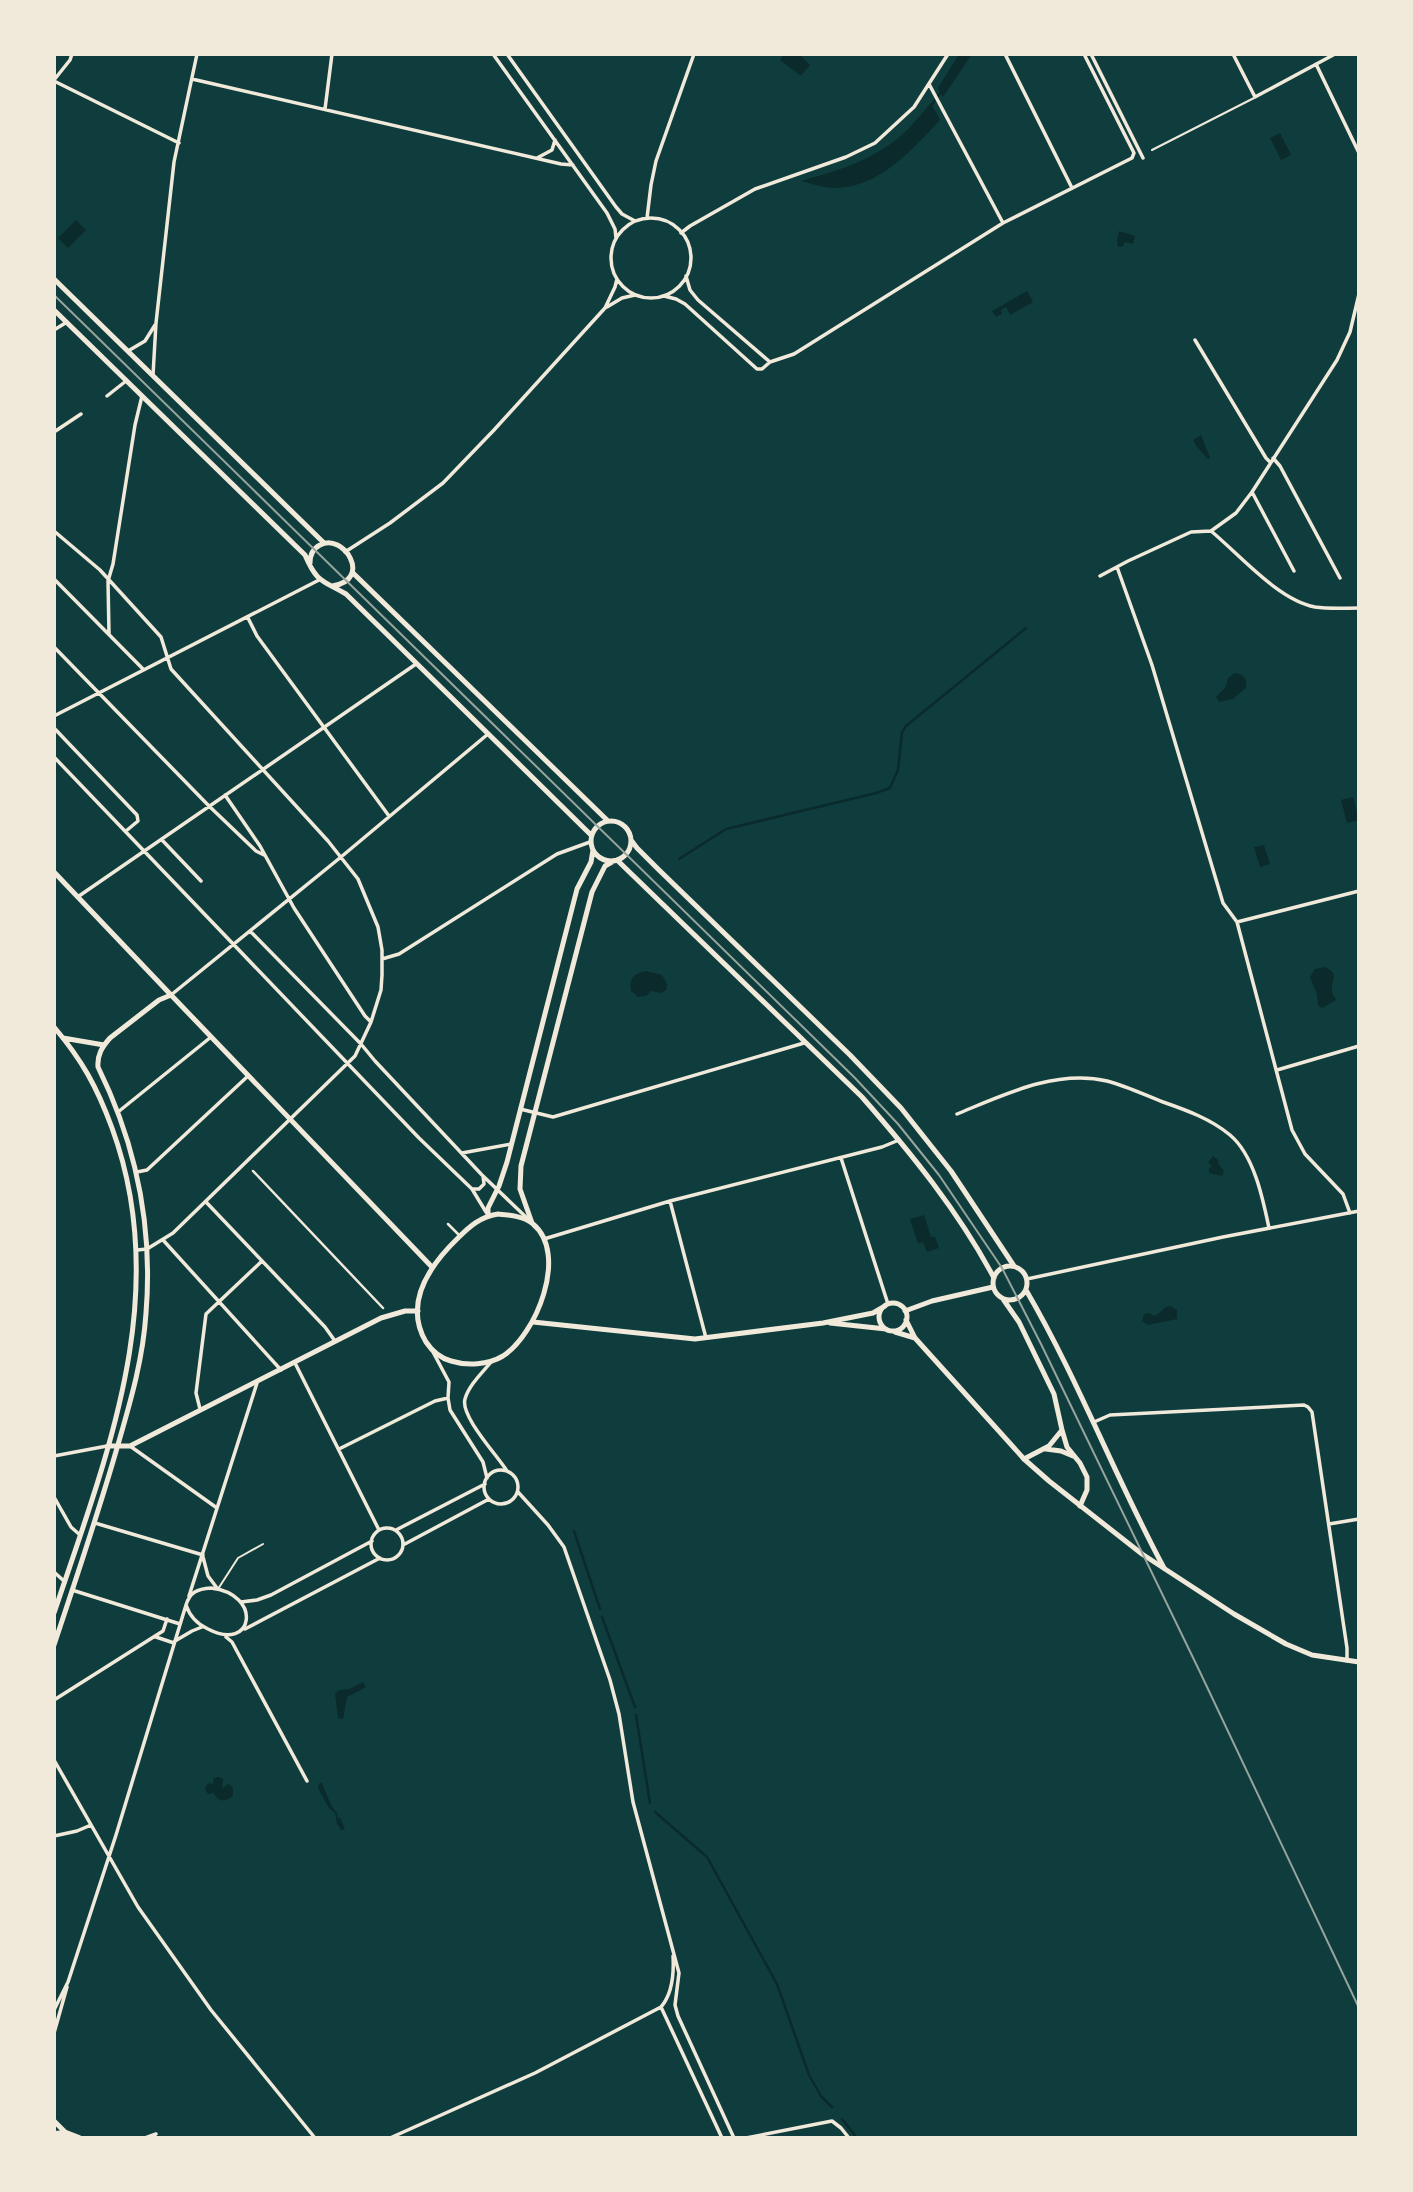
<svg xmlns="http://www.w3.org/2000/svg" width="1413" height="2192" viewBox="0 0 1413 2192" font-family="Mulish,sans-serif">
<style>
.water{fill:#0a2a2b}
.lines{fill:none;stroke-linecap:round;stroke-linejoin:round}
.stream{stroke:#0a2a2b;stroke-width:2.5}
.service{stroke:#f1e9da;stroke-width:2}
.pedestrian{stroke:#f1e9da;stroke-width:2.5}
.minor{stroke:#f1e9da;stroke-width:3.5}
.tertiary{stroke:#f1e9da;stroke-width:5}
.secondary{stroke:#f1e9da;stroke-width:5}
.primary{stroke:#f1e9da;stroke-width:6}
.tram{stroke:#97a49c;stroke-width:2}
</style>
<rect width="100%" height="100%" fill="#0f3d3e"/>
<path class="water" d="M784 54H799L810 65 801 76 780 60Z
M959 54H972L943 97 938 88Z
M931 103 940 120C912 150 878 189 833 188 822 187 812 184 801 181 836 171 868 162 897 139 910 129 920 115 931 103Z
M1280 133 1291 155 1281 160 1270 138Z
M76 220 86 230 68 248 58 238Z
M1119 231 1135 236 1133 244 1125 242 1122 247H1118L1117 240Z
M1027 291 1033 302 1010 315 1006 307 1001 310 1002 314 996 317 992 311Z
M1201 435 1210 458 1208 459 1197 447 1193 440Z
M1235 673C1244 674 1247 679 1246 688L1233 699 1219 702 1216 697C1225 687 1225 692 1228 678Z
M1353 797 1359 820 1347 823 1341 800Z
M1264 845 1270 864 1260 867 1254 847Z
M1325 967C1340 974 1331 979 1332 990 1332 994 1335 997 1336 1000L1322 1008 1318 1005 1317 994 1310 977 1315 969Z
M646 971 662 975 667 984 666 990 661 993 651 991 646 996 638 997 631 991C628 979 635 973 646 971Z
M1213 1156 1218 1160 1219 1165 1224 1171 1222 1176 1209 1173V1168L1212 1167 1208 1162Z
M924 1215 931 1237H935L939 1248 927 1252 923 1242 918 1244 910 1219Z
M1170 1306 1177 1310V1319L1148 1325 1142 1321 1144 1314 1149 1313 1154 1316C1161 1314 1162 1307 1170 1306Z
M363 1682 366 1687 347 1697 343 1719 338 1718 335 1693 339 1690 350 1689Z
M219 1777 223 1779 222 1788 229 1784 233 1788V1795C227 1803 217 1802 214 1793L209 1794 206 1792 205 1787 209 1783 213 1784 214 1778Z
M319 1783H322C326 1792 331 1808 338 1814L337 1817 341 1819 345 1830H341L337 1824 335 1813C327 1809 323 1796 318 1788Z"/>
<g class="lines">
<path class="stream" d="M930 107 941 92
M679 859 726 829 876 793 890 788 898 770 902 732 906 726 1026 628
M574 1531 600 1609
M602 1617 635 1707
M636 1715 650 1803
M655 1812 707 1857 777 1984 809 2075 821 2096 832 2107
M842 2119 857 2138"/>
<path class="service" d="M1152 150 1254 98
M218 1589 238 1558 263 1544"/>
<path class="pedestrian" d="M253 1171 383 1308
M448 1224 460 1236"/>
<path class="minor" d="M493 54 607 213 615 229 616 238
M507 54 616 207 622 214 635 221
M1005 54 1072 188
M1091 54 1143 158
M1233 54 1255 97 1335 54
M1316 64 1359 153
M192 79 561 164 573 165
M54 80 70 60 72 54
M54 81 179 143
M929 84 1003 223
M325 109 332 54
M537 158 552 150 555 140
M647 218 651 185 656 161 694 54
M611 258a40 40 0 1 1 80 0a40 40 0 1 1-80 0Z
M681 233 690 226 755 189 846 157 875 143 914 107 948 54
M686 276 690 290 698 300 770 362
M664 296 676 299 685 304 757 369H762L770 362 794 354 1003 223 1132 158 1134 153 1084 54
M607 307 622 298 635 295
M54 330 67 322
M1195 340 1266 458 1270 462
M128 351 145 341 155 325
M153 375 156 323 174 162 197 54
M107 396 126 381
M54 432 81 414
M1273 458 1280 466 1340 578
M1252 492 1294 571
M54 531 100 570 161 637 171 669 328 841 358 879 378 927 382 950V975L381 990 371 1022 355 1056 173 1233 147 1249 137 1250
M1211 531C1240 555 1278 600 1315 607 1329 609 1344 608 1359 608
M345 552 390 523 443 483 494 430 605 308 615 287 617 279
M1117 567 1152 665 1223 903 1237 922 1292 1130 1305 1154 1343 1194 1350 1213
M1100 576 1128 561 1191 532 1211 531 1236 513 1252 492 1337 360 1350 332 1359 294
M54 579 143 669
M248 618 257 636 389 816
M109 634 108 581 113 564 135 425 142 396
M54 647 209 806 256 851 264 855
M54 716 319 580
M54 728 137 815 138 821 126 831
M54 757 419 1138 472 1189 486 1212
M225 795 260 846 294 908 365 1016 371 1022
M162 840 201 881
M79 896 416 664
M1237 922 1359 891
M250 931 361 1044 375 1061 482 1175 528 1219
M382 959 399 954 557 854 590 842
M171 995 341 857 488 734
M1277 1070 1359 1046
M520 1109 553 1117 804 1043
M118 1112 211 1037
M957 1114C1003 1095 1056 1069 1107 1081 1126 1086 1145 1095 1163 1102 1186 1110 1211 1119 1230 1135 1254 1155 1263 1199 1269 1228
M462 1153 511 1144
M841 1158 888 1304
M137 1172 147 1170 248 1076
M472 1189H479L484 1184 483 1176
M670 1201 706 1338
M206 1202 325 1327 335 1341
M544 1239 670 1201 882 1147 899 1140
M163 1240 281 1370
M1027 1279 1223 1237 1359 1211
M433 1352 449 1382 448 1398 450 1410 483 1462 487 1478
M491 1362C482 1373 469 1385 465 1399 460 1416 497 1455 507 1471
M295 1363 379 1530
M200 1409 196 1393 206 1314 262 1261
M1094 1422 1110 1415 1304 1405 1308 1407 1312 1412 1347 1648V1661
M130 1446 217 1508
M339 1449 435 1401 448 1398
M54 1456 107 1446
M484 1487a17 17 0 1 1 34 0a17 17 0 1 1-34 0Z
M518 1492 548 1525 564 1547 610 1680 619 1714 633 1802 679 1973 675 2005 678 2016 734 2138
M54 1497 71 1527 80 1535
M95 1523 203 1555
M1329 1524 1359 1519
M371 1544a16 16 0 1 1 32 0a16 16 0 1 1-32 0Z
M396 1530 485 1484
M403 1545 489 1499
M203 1557 208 1576 217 1588
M54 1572 65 1582
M211 1588C263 1594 254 1653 208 1629 197 1624 190 1617 186 1605 190 1592 197 1589 211 1588Z
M72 1590 180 1624
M189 1596 257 1383
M241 1602 257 1600 271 1595 372 1541
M245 1629 380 1558
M156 1637 174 1643
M226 1637 232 1642 307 1781
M175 1641 192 1631 202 1627
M54 1700 163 1631 167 1619
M54 1760 138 1907 211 2010 315 2138
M54 1836 77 1831 91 1825
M661 2007 722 2138
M661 2007C672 1994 674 1973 673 1956
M54 2010 68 1982 116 1835 186 1605
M54 2033 67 1987
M145 2138 156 2134
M390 2138 535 2073 661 2007
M746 2138 832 2121 841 2128 849 2138"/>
<path class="tertiary" d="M171 995 431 1266
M879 1317a14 14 0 1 1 28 0a14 14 0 1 1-28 0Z
M905 1311 932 1301 993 1287
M906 1320 915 1338 1024 1459 1049 1481 1142 1554 1234 1614 1286 1644 1312 1655 1359 1662
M533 1322 695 1339 823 1323 873 1313 885 1306
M830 1323 886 1329
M895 1332 915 1338"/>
<path class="secondary" d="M54 279 324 543
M54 310 305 555C317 583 322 580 346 594L591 835
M310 563C310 555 312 549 320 545 343 532 374 580 332 586
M353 573 608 821
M591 841a20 20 0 1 1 40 0a20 20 0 1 1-40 0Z
M631 840 637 848 658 869 850 1055 901 1108 951 1171 1014 1266
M617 860 862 1097C911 1153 959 1212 994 1278
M54 872 171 995 159 1000 110 1038C102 1047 97 1055 98 1067 136 1144 153 1227 146 1313 143 1360 130 1403 117 1448 98 1514 76 1579 54 1645
M54 1027C82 1060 97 1087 112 1128 173 1294 107 1455 54 1613
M63 1038 104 1045
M498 1214C509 1215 524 1216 533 1224 569 1254 536 1335 503 1356 488 1365 467 1366 451 1361 440 1358 432 1351 426 1342 403 1303 430 1265 458 1238 470 1226 480 1217 498 1214Z
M488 1215V1208L499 1186 507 1162 577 889 591 862 593 850
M532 1223 520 1189 521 1166 592 892 605 866 612 862
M993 1283a17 17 0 1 1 34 0a17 17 0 1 1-34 0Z
M1026 1290C1078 1379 1115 1477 1164 1568
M1003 1299 1019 1322 1054 1394 1062 1430 1067 1447 1080 1463 1087 1477V1490L1080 1506
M108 1446H130L381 1318 405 1311H418
M1046 1449 1061 1451 1073 1456
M1024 1459 1049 1446 1062 1430
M54 2121 66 2133"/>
<path class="primary" d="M54 2134 66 2133 79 2138"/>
<path class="tram" d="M54 295 854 1077 898 1124 939 1175 1002 1268 1041 1344 1199 1670 1359 2008"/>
</g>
<rect width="1413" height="2192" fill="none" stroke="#f1e9da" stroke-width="112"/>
</svg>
